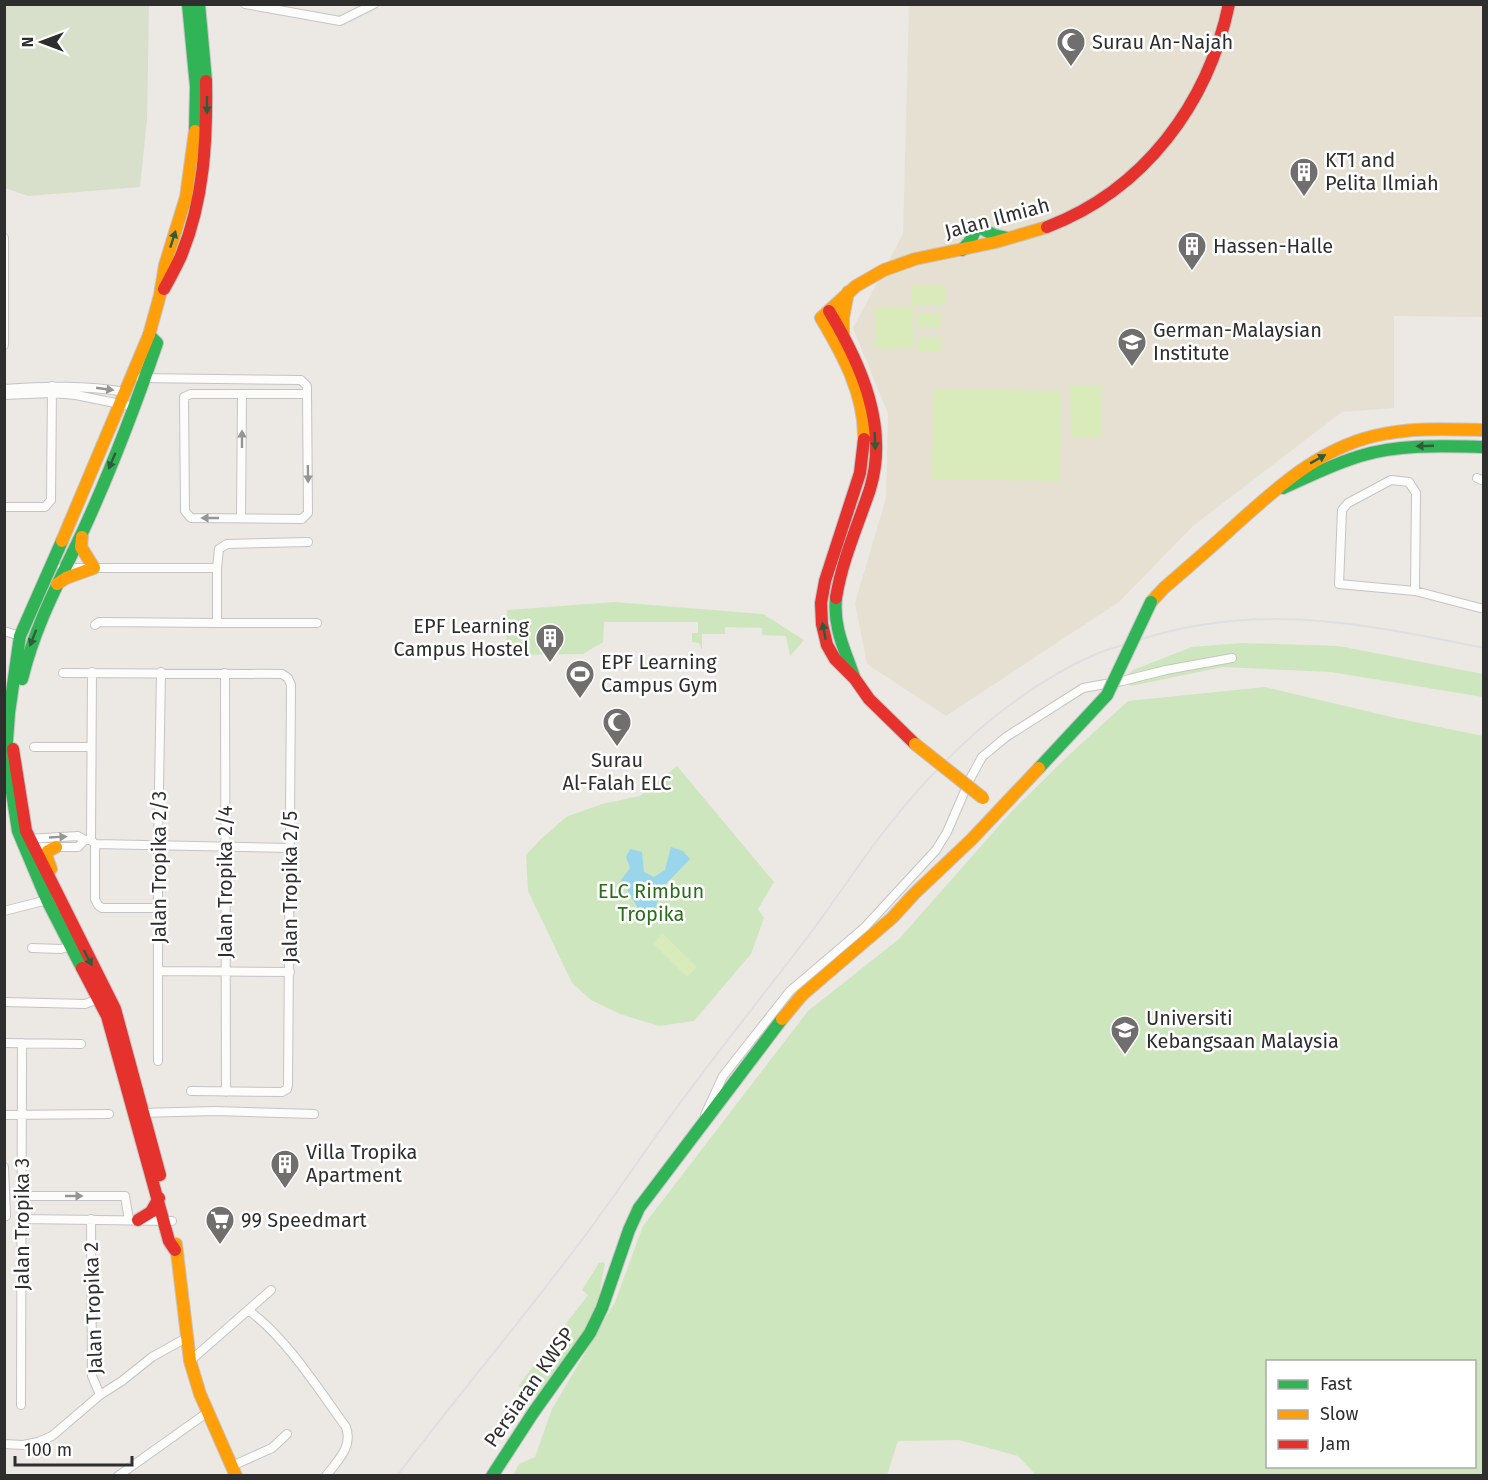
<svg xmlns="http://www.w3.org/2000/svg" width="1488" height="1480" viewBox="0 0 1488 1480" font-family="'Fira Sans',sans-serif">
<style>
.education{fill:#e6e0d3}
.green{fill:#cee6be;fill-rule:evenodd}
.cemetery{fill:#d8e0cc}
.pitch{fill:#d9eabb}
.water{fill:#99d6ec}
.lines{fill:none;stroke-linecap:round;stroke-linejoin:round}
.street-casing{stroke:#c5c4c5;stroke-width:10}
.fast-casing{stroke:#c5c4c5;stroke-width:14}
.slow-casing{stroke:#c5c4c5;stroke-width:14}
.jam-casing{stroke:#c5c4c5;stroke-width:14}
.street{stroke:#fcfcfb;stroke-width:8}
.fast{stroke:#30b455;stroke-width:12}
.slow{stroke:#ff9f0a;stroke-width:12}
.jam{stroke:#e5322d;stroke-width:12}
.rail{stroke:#dfdfe1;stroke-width:2}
.fast-bridge-casing{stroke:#c5c4c5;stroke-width:14;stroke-linecap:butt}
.slow-bridge-casing{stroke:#c5c4c5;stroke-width:14;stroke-linecap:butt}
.fast-bridge{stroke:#30b455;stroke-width:12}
.slow-bridge{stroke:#ff9f0a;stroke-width:12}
.oneway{fill:#2f5d3c}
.oneway2{fill:#959594}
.labels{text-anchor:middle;stroke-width:5;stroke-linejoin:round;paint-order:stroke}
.poi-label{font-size:20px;fill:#2e2e2e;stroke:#fff;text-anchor:start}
.street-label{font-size:20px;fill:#2e2e2e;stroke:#fff}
.park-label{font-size:20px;fill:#2c6e1b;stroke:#fff}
</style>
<rect width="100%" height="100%" fill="#ece8e4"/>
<path class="education" d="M909 5H1483V317L1394 316V408L1342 412 1193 526 1119 602 946 716 867 664 855 603 886 498 888 414 853 328 903 234Z"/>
<path class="green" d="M614 602 763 614 804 640 790 656 786 636 762 635V628L725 627V634H702V650L699 643 692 642V633H698V622H604L603 642 583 654 506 655 507 610Z
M1242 643 1339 646 1483 674V697L1331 672 1223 667 1131 686 1127 684V675L1133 670 1192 647Z
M1265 687 1396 718 1483 736V1474L1036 1475 1018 1456 959 1440 898 1441 887 1475 513 1476 519 1464 535 1457 552 1409 615 1302 643 1226 808 1011 899 939 1012 811 1070 754 1128 701ZM1268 1362H1474V1466H1268Z
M677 766 774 882 758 909 764 918 751 954 694 1021 659 1026 620 1014 591 1000 572 983 528 891 526 855 540 840 566 817 602 804 640 796Z
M603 1262 605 1264 595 1316 539 1397 518 1386 588 1295 582 1290 599 1263Z"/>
<path class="cemetery" d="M5 4 149 5 147 120 140 187 28 196 5 188Z"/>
<path class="pitch" d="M911 285H945V306H911Z
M876 308H913V348L876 349Z
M917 314H942V328H917Z
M917 338H942V352H917Z
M1102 385V438H1071L1070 386Z
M933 389 1061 391 1060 481 932 479Z
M662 933 697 967 687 977 654 944Z"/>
<path class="water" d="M671 847 683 851 690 859 662 888 653 915 645 923 638 921V908L621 880 630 868 626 857 630 849 642 852 644 872 654 877 665 870Z"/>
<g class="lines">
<g class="street-casing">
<path id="street" d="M245 4 340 21 374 4
M4 238V345
M140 378 301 380 307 386V394L308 513 302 519 191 518 185 511 184 397 191 394H307
M4 389C46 386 86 385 126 392
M4 395 52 393 76 395 135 407
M1477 478 1484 481
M4 507H45L51 500 52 386
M241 518 242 395
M62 568H217V623L99 622 95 625
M217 568 219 549 227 544 308 542
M1415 591 1416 493 1409 482 1391 480 1348 503 1342 510 1339 584 1415 591 1484 609
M217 623H317
M4 631 20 636
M63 673 282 674 288 678 291 685 288 1085 287 1089 282 1092 191 1091
M225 673 226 1092
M34 747H91
M27 839 78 836 85 840H91L95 844 290 848
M91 840 92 672
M95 844V899L98 905 102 908H158
M32 850 41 847H78L85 840
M4 911 47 900
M32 948 61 949 71 946
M158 971 290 972
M4 1002 85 1004 98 999
M4 1043 81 1044
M158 1061V846L161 672
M140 1113 215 1111 314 1114
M4 1115 109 1114
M705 1115 723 1076 790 991 865 927 936 850 947 832 970 779 982 757 1006 737 1083 688 1122 681 1166 670 1232 658
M4 1167 6 1216
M22 1196H125L129 1220
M22 1219 172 1221
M91 1219 92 1376 100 1395
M248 1310C285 1336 319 1390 346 1427 353 1447 338 1460 326 1476
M190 1361 271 1290
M21 1405 22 1043
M4 1444 23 1445 38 1442 52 1436 100 1395 122 1381 152 1357 186 1338
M232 1466 272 1448 287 1434
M118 1476 208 1412"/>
</g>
<g class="fast-casing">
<path id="fast" d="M188 4 196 87 195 131
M199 4 206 81
M962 250 971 240 977 226 994 235 1008 238
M1283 488C1308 477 1333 464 1360 456 1400 444 1442 446 1484 447
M62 541 20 636 9 713 6 754 18 831 47 900 82 968
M836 598C833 628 845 650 854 677
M22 679C36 623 59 582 83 531 111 470 135 407 157 343L149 335
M1039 768 1107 695
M492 1476 533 1413 590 1333 602 1308 629 1230 639 1208 782 1019"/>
</g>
<g class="slow-casing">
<path id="slow" d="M843 333V318L848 292
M864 439C865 395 843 355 821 318L856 286 884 270 915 259 996 242 1047 227
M62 541 149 335 160 295 165 265 186 197 195 131
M57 584 66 578 94 568 81 547 82 537
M1151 602 1164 588C1186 569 1208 550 1230 530 1272 492 1316 450 1374 436 1410 427 1448 429 1484 430
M51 869 46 855 48 851 56 847
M782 1019 802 995 892 918 914 894 972 839 1039 768
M176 1244 190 1361 200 1394 236 1476"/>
</g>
<g class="jam-casing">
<path id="jam" d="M1047 227C1144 190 1208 104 1229 4
M164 289C170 278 176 267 181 256 204 200 207 141 206 81
M829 311C861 364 889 427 870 489 858 525 842 560 836 598
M864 439 860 473 825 581 821 603 822 624 827 645 835 659 855 679 869 699 915 744
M13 749 26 831 115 1009 160 1175
M82 968 107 1016 169 1241 175 1250
M138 1220 151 1212 159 1198"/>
</g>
<use href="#street" class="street"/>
<use href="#fast" class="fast"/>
<use href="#slow" class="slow"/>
<use href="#jam" class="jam"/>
<path class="rail" d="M397 1476C460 1392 528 1313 590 1229 618 1191 644 1152 672 1114 717 1052 766 992 812 931 836 899 858 865 882 834 939 760 1010 692 1096 654 1110 648 1125 645 1139 640 1259 601 1364 624 1484 648"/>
<g class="fast-bridge-casing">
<path id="fast-bridge" d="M1107 695 1151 602"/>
</g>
<g class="slow-bridge-casing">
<path id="slow-bridge" d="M915 744 983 798"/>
</g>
<use href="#fast-bridge" class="fast-bridge"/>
<use href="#slow-bridge" class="slow-bridge"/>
</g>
<defs><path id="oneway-solid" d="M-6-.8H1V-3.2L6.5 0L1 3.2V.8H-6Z" transform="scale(1.5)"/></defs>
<g class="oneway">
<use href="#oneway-solid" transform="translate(207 105) rotate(90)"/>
<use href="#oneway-solid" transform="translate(173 239) rotate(-72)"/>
<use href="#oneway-solid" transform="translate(875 441) rotate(88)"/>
<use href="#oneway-solid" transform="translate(1425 446) rotate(178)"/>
<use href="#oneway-solid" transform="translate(1318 459) rotate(-29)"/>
<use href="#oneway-solid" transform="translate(112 461) rotate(113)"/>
<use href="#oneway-solid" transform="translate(824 631) rotate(-101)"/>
<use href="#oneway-solid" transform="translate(33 638) rotate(111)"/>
<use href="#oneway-solid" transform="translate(88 958) rotate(62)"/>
</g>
<g class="oneway2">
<use href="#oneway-solid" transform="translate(105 389) rotate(8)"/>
<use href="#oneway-solid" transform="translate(242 439) rotate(-90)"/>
<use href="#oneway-solid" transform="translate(308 474) rotate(89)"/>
<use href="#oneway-solid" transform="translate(210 518) rotate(180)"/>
<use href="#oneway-solid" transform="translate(58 837) rotate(-3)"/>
<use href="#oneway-solid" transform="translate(74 1196)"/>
</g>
<defs>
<g id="mosque-pin" transform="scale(1.5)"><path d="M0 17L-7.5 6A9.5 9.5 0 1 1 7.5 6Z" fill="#706f6e" stroke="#fff"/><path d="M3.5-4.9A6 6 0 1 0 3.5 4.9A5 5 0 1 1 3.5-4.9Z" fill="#fff"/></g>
<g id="building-pin" transform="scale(1.5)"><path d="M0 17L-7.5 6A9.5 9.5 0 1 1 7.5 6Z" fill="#706f6e" stroke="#fff"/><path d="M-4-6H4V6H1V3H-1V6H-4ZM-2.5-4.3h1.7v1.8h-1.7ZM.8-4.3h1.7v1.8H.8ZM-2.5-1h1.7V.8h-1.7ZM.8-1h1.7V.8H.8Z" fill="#fff"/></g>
<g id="university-pin" transform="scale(1.5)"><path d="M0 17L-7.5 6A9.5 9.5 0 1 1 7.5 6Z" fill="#706f6e" stroke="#fff"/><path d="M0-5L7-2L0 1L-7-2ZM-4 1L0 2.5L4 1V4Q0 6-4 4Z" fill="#fff"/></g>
<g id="stadium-pin" transform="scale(1.5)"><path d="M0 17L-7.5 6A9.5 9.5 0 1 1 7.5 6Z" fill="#706f6e" stroke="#fff"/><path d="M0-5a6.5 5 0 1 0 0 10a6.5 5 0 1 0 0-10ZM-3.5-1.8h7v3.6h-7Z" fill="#fff"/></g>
<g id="supermarket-pin" transform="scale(1.5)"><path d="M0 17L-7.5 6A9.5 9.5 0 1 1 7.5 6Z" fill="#706f6e" stroke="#fff"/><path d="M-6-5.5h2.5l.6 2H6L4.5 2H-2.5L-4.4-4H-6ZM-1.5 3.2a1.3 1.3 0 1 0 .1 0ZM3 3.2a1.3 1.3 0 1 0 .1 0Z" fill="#fff"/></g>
</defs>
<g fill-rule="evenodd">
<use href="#mosque-pin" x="1071" y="42"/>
<use href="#building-pin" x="1304" y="172"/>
<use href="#building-pin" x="1192" y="246"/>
<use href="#university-pin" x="1132" y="342"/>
<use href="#building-pin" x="550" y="638"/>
<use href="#stadium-pin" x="580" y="674"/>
<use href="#mosque-pin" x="617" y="722"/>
<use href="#university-pin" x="1125" y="1030"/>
<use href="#building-pin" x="285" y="1164"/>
<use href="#supermarket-pin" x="220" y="1220"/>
</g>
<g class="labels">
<g class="poi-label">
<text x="1092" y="49">Surau An-Najah</text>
<text x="1325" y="167">KT1 and<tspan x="1325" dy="23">Pelita Ilmiah</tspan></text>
<text x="1213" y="253">Hassen-Halle</text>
<text x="1153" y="337">German-Malaysian<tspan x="1153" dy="23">Institute</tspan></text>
<text x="529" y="633" text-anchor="end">EPF Learning<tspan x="529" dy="23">Campus Hostel</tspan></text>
<text x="601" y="669">EPF Learning<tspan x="601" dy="23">Campus Gym</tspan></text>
<text x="617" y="767" text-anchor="middle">Surau<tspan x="617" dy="23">Al-Falah ELC</tspan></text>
<text x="1146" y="1025">Universiti<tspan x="1146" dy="23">Kebangsaan Malaysia</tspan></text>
<text x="306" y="1159">Villa Tropika<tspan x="306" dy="23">Apartment</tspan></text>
<text x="241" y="1227">99 Speedmart</text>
</g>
<g class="street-label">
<text transform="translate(997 218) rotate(-15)" y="7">Jalan Ilmiah</text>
<text transform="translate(159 867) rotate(-90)" y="7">Jalan Tropika 2/3</text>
<text transform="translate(225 882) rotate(-90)" y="7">Jalan Tropika 2/4</text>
<text transform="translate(290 887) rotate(-90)" y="7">Jalan Tropika 2/5</text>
<text transform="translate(22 1224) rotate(-90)" y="7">Jalan Tropika 3</text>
<text transform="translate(93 1308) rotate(-92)" y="7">Jalan Tropika 2</text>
<text transform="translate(529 1387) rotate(-55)" y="7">Persiaran KWSP</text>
</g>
<g class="park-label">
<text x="651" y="898">ELC Rimbun<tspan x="651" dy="23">Tropika</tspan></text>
</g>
</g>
<rect width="1488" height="1480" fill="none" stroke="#2e2e2e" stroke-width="12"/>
<rect x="1266" y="1360" width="210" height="108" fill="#ffffff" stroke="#ababab" stroke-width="1.5"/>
<rect x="1278" y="1380" width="30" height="9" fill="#30b455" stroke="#ababab" stroke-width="1.5"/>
<text x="1320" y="1390" font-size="18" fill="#2e2e2e">Fast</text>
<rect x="1278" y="1410" width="30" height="9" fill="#ff9f0a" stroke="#ababab" stroke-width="1.5"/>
<text x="1320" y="1420" font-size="18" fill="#2e2e2e">Slow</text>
<rect x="1278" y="1440" width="30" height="9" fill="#e5322d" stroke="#ababab" stroke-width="1.5"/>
<text x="1320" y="1450" font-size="18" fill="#2e2e2e">Jam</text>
<g transform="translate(42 42) rotate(270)" stroke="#ffffff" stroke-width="4.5" paint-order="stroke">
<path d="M0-4.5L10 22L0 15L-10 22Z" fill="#2e2e2e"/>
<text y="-9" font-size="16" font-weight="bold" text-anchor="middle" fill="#2e2e2e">N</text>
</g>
<path d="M15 1456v9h117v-9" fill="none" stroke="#2e2e2e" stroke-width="3"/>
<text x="24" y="1456" font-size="18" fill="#2e2e2e" stroke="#ffffff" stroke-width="4.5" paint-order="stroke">100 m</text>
</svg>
